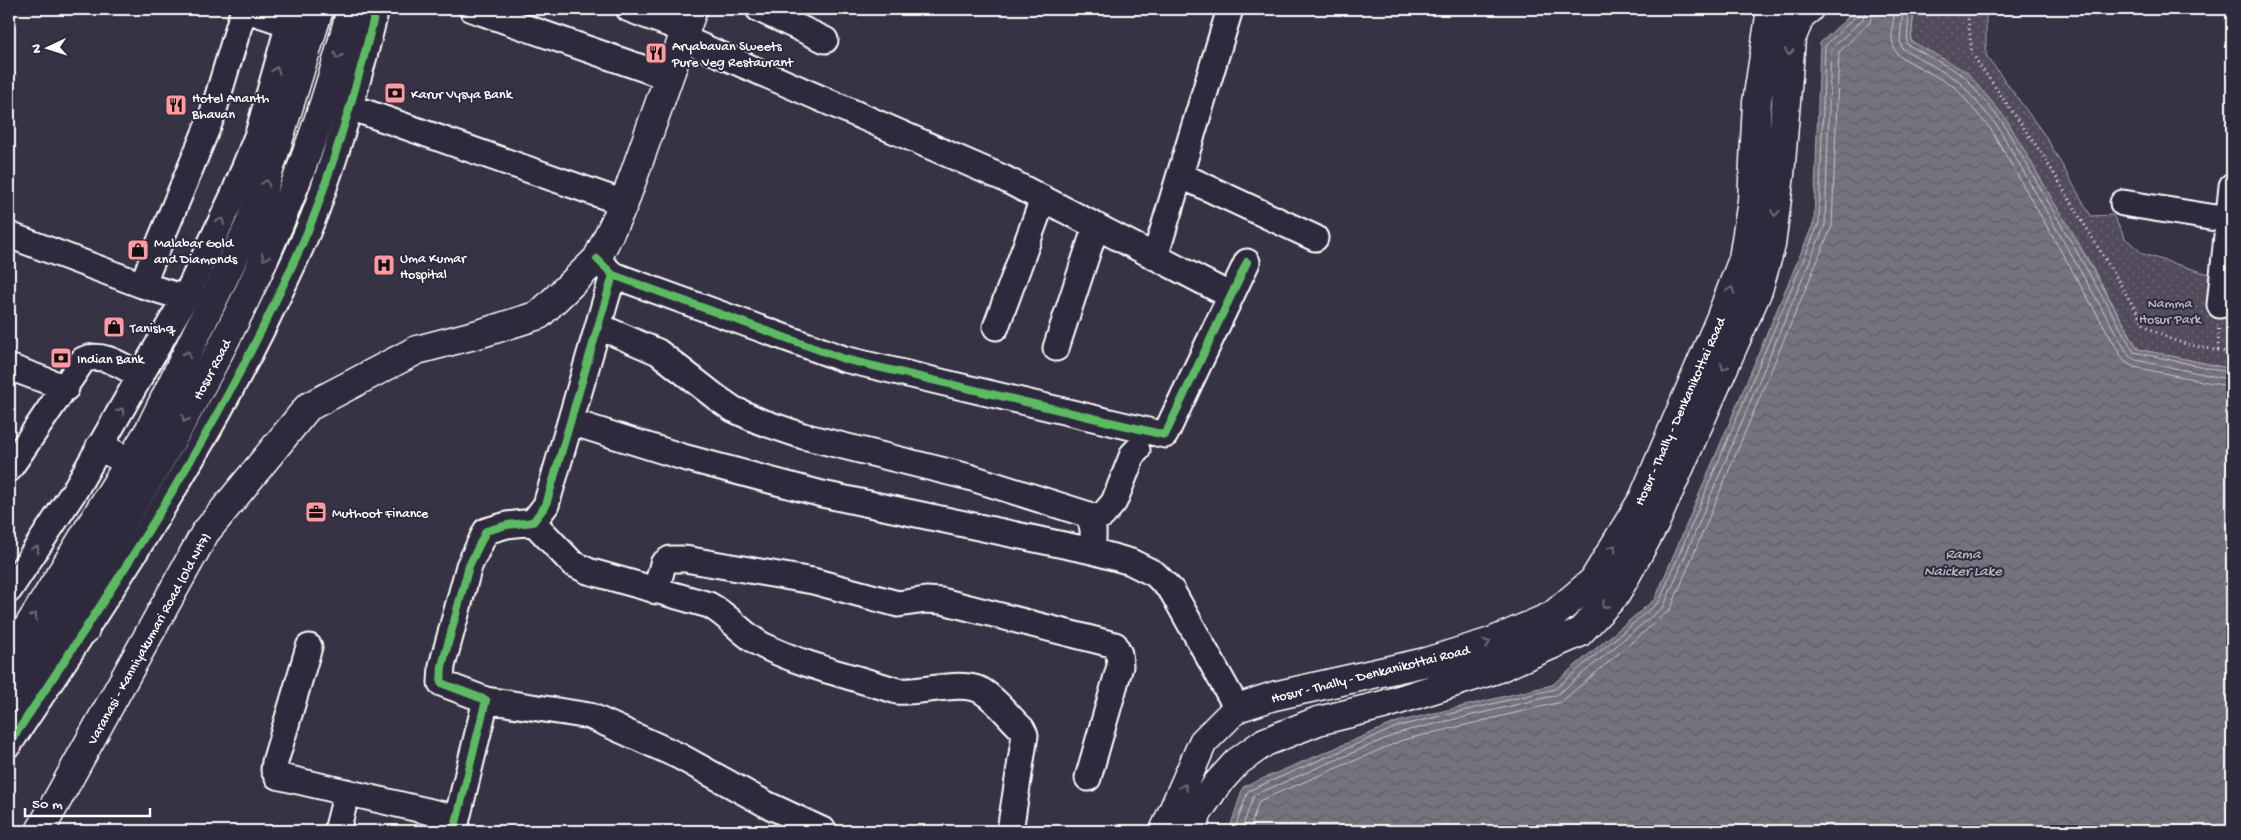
<svg xmlns="http://www.w3.org/2000/svg" width="2241" height="840" viewBox="0 0 2241 840" font-family="'Gochi Hand',sans-serif">
<style>
.park{fill:url(#park-dots);stroke:#a8a6ae}
.water{fill:url(#water-waves);stroke:#adabb2}
.lines{fill:none;stroke-linecap:round;stroke-linejoin:round}
.shore{stroke:#c8c7cc;stroke-width:1}
.minor-casing{stroke:#fff;stroke-width:29}
.major-casing{stroke:#fff;stroke-width:31}
.highway-casing{stroke:#fff;stroke-width:31}
.path{stroke:#fff;stroke-width:3;stroke-dasharray:1 4;stroke-linecap:butt}
.minor{stroke:#2f2a3d;stroke-width:25}
.major{stroke:#2f2a3d;stroke-width:28}
.highway{stroke:#2f2a3d;stroke-width:28}
.cycleway-casing{stroke:#2f2a3d;stroke-width:11}
.cycleway{stroke:#5cba63;stroke-width:8}
.oneway{stroke:#6d6a77}
.labels{text-anchor:middle;stroke-width:4;stroke-linejoin:round;paint-order:stroke}
.poi-label{font-size:14px;fill:#fff;stroke:#2f2a3d;text-anchor:start}
.park-label{font-size:14px;fill:#b9b7be;stroke:#2f2a3d}
.street-label{font-size:14px;fill:#fff;stroke:#2f2a3d}
.water-label{font-size:15px;font-style:italic;fill:#b4b2b9;stroke:#2f2a3d}
</style>
<defs>
<pattern id="park-dots" width="8" height="8" patternUnits="userSpaceOnUse" patternTransform="scale(1.25)"><rect width="8" height="8" fill="#514c5c"/><path d="M2 2h.1M6 6h.1" fill="none" stroke="#6b6774" stroke-width="1.8" stroke-linecap="round"/></pattern>
<pattern id="water-waves" width="16" height="10" patternUnits="userSpaceOnUse" patternTransform="scale(1.25)"><rect width="16" height="10" fill="#76737f"/><path d="M0 5q4-4 8 0t8 0" fill="none" stroke="#5f5e63"/></pattern>
</defs>
<rect width="100%" height="100%" fill="#373345"/>
<filter id="ink" filterUnits="userSpaceOnUse"><feTurbulence type="fractalNoise" baseFrequency=".02" numOctaves="2"/><feDisplacementMap in="SourceGraphic" scale="10" xChannelSelector="R" yChannelSelector="G"/><feConvolveMatrix kernelMatrix="1 2 1 2 8 2 1 2 1" color-interpolation-filters="sRGB"/></filter>
<g filter="url(#ink)">
<path class="park" d="M1914 9H1986V55L2046 137 2091 216 2113 215 2125 238 2143 254 2222 278 2220 305 2232 307V369L2138 349 2067 222 1911 41Z"/>
<path class="water" d="M1857 9H1914L1911 41 1967 72 2007 120 2138 349 2232 369V831H1229L1243 787 1397 722 1552 685 1655 599 1814 222 1820 43Z"/>
<g class="lines">
<path class="shore" d="M1895 9C1893 25 1887 46 1901 57L1955 87 1992 131 2124 361 2134 367 2232 387
M1903 9 1900 40 1902 48 1959 81 1998 127 2129 356 2136 360 2232 380
M1909 9 1907 44 1964 76 2003 123 2134 352 2232 373
M1234 831 1248 791 1399 726 1555 689 1659 602 1819 223 1825 46 1858 14 1860 9
M1241 831 1254 795 1401 732 1557 695 1664 606 1825 225 1831 49 1863 19 1866 9
M1249 831 1259 801 1403 740 1561 702 1670 610 1832 226 1839 52 1870 22 1874 9"/>
<g class="minor-casing">
<path id="minor" d="M244 9 289 24
M472 9 668 77
M629 9 685 30
M759 9 825 40
M682 38 1003 178 1231 296
M350 107 624 203
M1180 175 1315 238
M2123 203 2228 220
M9 235 142 285 185 298
M1155 257 1230 9
M613 275 844 359 1165 435 1247 262
M142 285 212 116 244 9
M2220 305 2232 186
M598 326 658 352 717 398 733 409 759 421 803 436 969 477 1086 514C1096 524 1093 538 1092 551
M996 327 1043 199
M1056 348 1096 226
M9 367 66 388
M571 422 683 457 822 494 1092 551 1131 562 1155 574 1172 591 1237 708
M9 469 83 360C103 351 123 367 141 376
M1091 518 1103 515 1114 502 1133 454 1137 450
M533 522 572 563 588 571 709 605C730 616 743 636 764 646 804 666 854 677 897 691 920 694 962 679 982 691 997 700 1009 717 1022 729L1025 735 1010 831
M9 590 75 490 185 298 234 194 258 134 293 9
M656 591 663 564 670 559H685L813 581 898 604 926 600 942 601 1115 645 1119 654 1120 666 1088 778
M309 647 275 762 274 770 277 776 457 818
M486 700 590 716 679 756 766 804 824 831
M9 744C100 608 191 472 264 325 282 287 302 248 317 208 340 143 360 76 376 9
M337 831 347 792
M454 831 486 700 441 683 442 666 469 566 486 531 507 525 533 522 546 505 613 275 601 264"/>
</g>
<g class="major-casing">
<path id="major" d="M40 831 205 533 308 407 417 350 482 333 539 315 597 259 624 203 693 9
M1164 831 1203 742 1237 708 1274 696 1426 662 1491 642 1552 616 1593 581 1643 499 1720 319 1743 259 1752 201 1757 102 1770 16 1774 9
M1191 831 1198 812 1217 784 1237 762 1265 742 1318 721 1383 705 1494 670 1579 633 1616 594 1655 523 1758 290 1771 245 1780 175 1791 39 1801 15 1809 9"/>
</g>
<g class="highway-casing">
<path id="highway" d="M100 447 130 462
M64 617 85 630
M9 658 150 429 248 228 261 196 319 9
M9 698C42 650 73 601 104 552 211 383 303 204 351 9"/>
</g>
<path class="path" d="M1967 9 1972 54 2044 157 2144 324C2169 344 2201 347 2232 353
M2218 350 2219 323"/>
<use href="#minor" class="minor"/>
<use href="#major" class="major"/>
<use href="#highway" class="highway"/>
<g class="cycleway-casing">
<path id="cycleway" d="M613 275 844 359 1165 435 1247 262
M9 744C100 608 191 472 264 325 282 287 302 248 317 208 340 143 360 76 376 9
M454 831 486 700 441 683 442 666 469 566 486 531 507 525 533 522 546 505 613 275 597 259"/>
</g>
<use href="#cycleway" class="cycleway"/>
</g>
<defs><path id="oneway-chevron" d="M-2-3.5L2.5 0L-2 3.5" fill="none" stroke-width="1.6" stroke-linecap="round" stroke-linejoin="round" transform="scale(1.25)"/></defs>
<g class="oneway">
<use href="#oneway-chevron" transform="translate(1789 52) rotate(96)"/>
<use href="#oneway-chevron" transform="translate(338 56) rotate(106)"/>
<use href="#oneway-chevron" transform="translate(276 70) rotate(-74)"/>
<use href="#oneway-chevron" transform="translate(266 183) rotate(-72)"/>
<use href="#oneway-chevron" transform="translate(1775 213) rotate(97)"/>
<use href="#oneway-chevron" transform="translate(221 221) rotate(-65)"/>
<use href="#oneway-chevron" transform="translate(265 257) rotate(114)"/>
<use href="#oneway-chevron" transform="translate(1731 290) rotate(-69)"/>
<use href="#oneway-chevron" transform="translate(187 354) rotate(-64)"/>
<use href="#oneway-chevron" transform="translate(1724 367) rotate(114)"/>
<use href="#oneway-chevron" transform="translate(121 411) rotate(-60)"/>
<use href="#oneway-chevron" transform="translate(185 419) rotate(118)"/>
<use href="#oneway-chevron" transform="translate(1613 548) rotate(-59)"/>
<use href="#oneway-chevron" transform="translate(36 549) rotate(-56)"/>
<use href="#oneway-chevron" transform="translate(1605 605) rotate(134)"/>
<use href="#oneway-chevron" transform="translate(34 616) rotate(-58)"/>
<use href="#oneway-chevron" transform="translate(1487 643) rotate(-19)"/>
<use href="#oneway-chevron" transform="translate(1184 787) rotate(-66)"/>
</g>
</g>
<defs>
<g id="restaurant-square" transform="scale(1.125)"><rect x="-9" y="-9" width="18" height="18" rx="4" fill="#ff9aa2" stroke="#2f2a3d"/><path d="M-5-6h1v4h1v-4h1v4h1v-4h1v5L-1.5 .5V6h-2V.5L-5-1ZM5-6V6H3V1.5H1.5Q1.5-4 5-6Z" fill="#111"/></g>
<g id="bank-square" transform="scale(1.125)"><rect x="-9" y="-9" width="18" height="18" rx="4" fill="#ff9aa2" stroke="#2f2a3d"/><path d="M-6-4H6V4H-6ZM0-2.3a2.3 2.3 0 1 0 0 4.6a2.3 2.3 0 1 0 0-4.6Z" fill="#111"/></g>
<g id="shop-square" transform="scale(1.125)"><rect x="-9" y="-9" width="18" height="18" rx="4" fill="#ff9aa2" stroke="#2f2a3d"/><path d="M-5-2.5h2.3a2.7 3.5 0 0 1 5.4 0H5L5.5 6h-11ZM-1.5-2.5h3a1.5 2.3 0 0 0-3 0Z" fill="#111"/></g>
<g id="hospital-square" transform="scale(1.125)"><rect x="-9" y="-9" width="18" height="18" rx="4" fill="#ff9aa2" stroke="#2f2a3d"/><path d="M-5-5h3v3.5h4V-5h3V5h-3V1.5h-4V5h-3Z" fill="#111"/></g>
<g id="office-square" transform="scale(1.125)"><rect x="-9" y="-9" width="18" height="18" rx="4" fill="#ff9aa2" stroke="#2f2a3d"/><path d="M-6-3h4V-5.5h4V-3h4V5H-6ZM-1-4.5V-3h2v-1.5ZM-6 0V1H6V0Z" fill="#111"/></g>
</defs>
<g fill-rule="evenodd">
<use href="#restaurant-square" x="656" y="53"/>
<use href="#bank-square" x="395" y="93"/>
<use href="#restaurant-square" x="176" y="105"/>
<use href="#shop-square" x="138" y="250"/>
<use href="#hospital-square" x="384" y="265"/>
<use href="#shop-square" x="114" y="327"/>
<use href="#bank-square" x="61" y="358"/>
<use href="#office-square" x="316" y="512"/>
</g>
<g class="labels">
<g class="poi-label">
<text x="672" y="50">Aryabavan Sweets<tspan x="672" dy="16">Pure Veg Restaurant</tspan></text>
<text x="411" y="98">Karur Vysya Bank</text>
<text x="192" y="102">Hotel Ananth<tspan x="192" dy="16">Bhavan</tspan></text>
<text x="154" y="247">Malabar Gold<tspan x="154" dy="16">and Diamonds</tspan></text>
<text x="400" y="262">Uma Kumar<tspan x="400" dy="16">Hospital</tspan></text>
<text x="130" y="332">Tanishq</text>
<text x="77" y="363">Indian Bank</text>
<text x="332" y="517">Muthoot Finance</text>
</g>
<g class="park-label">
<text x="2170" y="307">Namma<tspan x="2170" dy="16">Hosur Park</tspan></text>
</g>
<g class="street-label">
<text transform="translate(211 369) rotate(-62)" y="5">Hosur Road</text>
<text transform="translate(1679 411) rotate(-66)" y="5">Hosur - Thally - Denkanikottai Road</text>
<text transform="translate(148 638) rotate(-61)" y="5">Varanasi - Kanniyakumari Road (Old NH7)</text>
<text transform="translate(1370 673) rotate(-14)" y="5">Hosur - Thally - Denkanikottai Road</text>
</g>
<g class="water-label">
<text x="1963" y="558">Rama<tspan x="1963" dy="17">Naicker Lake</tspan></text>
</g>
</g>
<rect width="2241" height="840" fill="none" stroke="#2f2a3d" stroke-width="30"/>
<rect x="15" y="15" width="2211" height="810" fill="none" stroke="#fff" stroke-width="2" filter="url(#ink)"/>
<g transform="translate(48 48) rotate(266)" stroke="#2f2a3d" stroke-width="4" paint-order="stroke">
<path d="M0-4L9 19L0 12L-9 19Z" fill="#ffffff"/>
<text y="-8" font-size="14" font-weight="bold" text-anchor="middle" fill="#ffffff">N</text>
</g>
<path d="M25 808v8h125v-8" fill="none" stroke="#ffffff" stroke-width="2.5"/>
<text x="32" y="808" font-size="15" fill="#ffffff" stroke="#2f2a3d" stroke-width="4" paint-order="stroke">50 m</text>
</svg>
